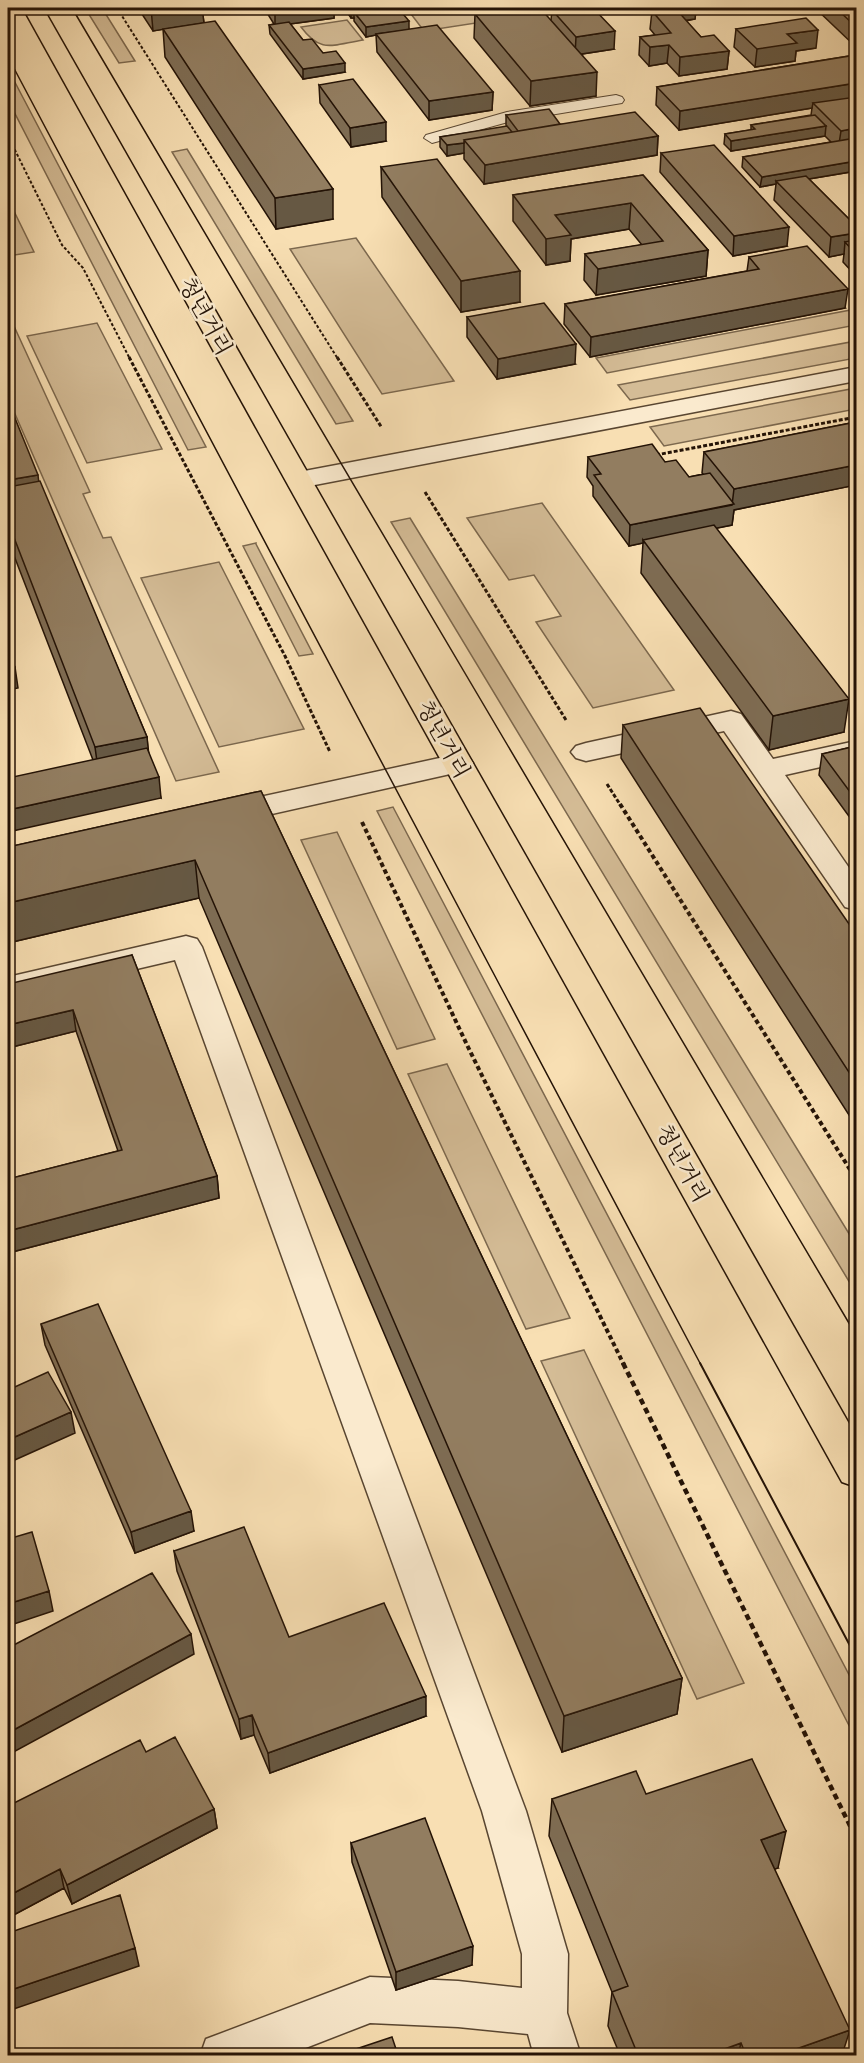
<svg xmlns="http://www.w3.org/2000/svg" width="864" height="2063" viewBox="0 0 864 2063" font-family="Vollkorn,'Noto Serif KR',serif">
<style>
.green{fill:#d4bc96;stroke:#7c684e;stroke-width:1.5}
.lines{fill:none;stroke-linecap:round;stroke-linejoin:round}
.service-casing{stroke:#594631;stroke-width:2}
.minor-casing{stroke:#594631;stroke-width:3}
.primary-casing{stroke:#241306;stroke-width:3}
.path-far3{stroke:#241306;stroke-width:2;stroke-dasharray:3 2;stroke-linecap:butt}
.path-far2{stroke:#241306;stroke-width:3;stroke-dasharray:4 2;stroke-linecap:butt}
.path-far1{stroke:#241306;stroke-width:4;stroke-dasharray:4.5 3;stroke-linecap:butt}
.path{stroke:#241306;stroke-width:4.5;stroke-dasharray:6 4;stroke-linecap:butt}
.service{fill:#faeace;fill-rule:evenodd}
.minor{fill:#faeace;fill-rule:evenodd}
.primary{fill:#f8dfb3;fill-rule:evenodd}
.tram-far1{stroke:#241306;stroke-width:1.5}
.tram{stroke:#241306;stroke-width:2}
.wall{fill:#7e6c53;stroke:#241306;stroke-width:1.5}
.shaded-wall{fill:#665843;stroke:#241306;stroke-width:1.5}
.building{fill:#927d60;stroke:#241306;stroke-width:1.5}
.labels{text-anchor:middle;stroke-width:5;stroke-linejoin:round;paint-order:stroke}
.street-label{font-size:22px;fill:#241306;stroke:#faeace}
</style>
<rect width="100%" height="100%" fill="#f8dfb3"/>
<filter id="stains"><feTurbulence type="fractalNoise" baseFrequency=".00333" numOctaves="4"/><feColorMatrix values="0 0 0 0 .2 0 0 0 0 .09 0 0 0 0 .02 0 0 0 .5 -.17"/></filter>
<radialGradient id="worn" r=".72"><stop offset=".6" stop-color="#630" stop-opacity="0"/><stop offset="1" stop-color="#630" stop-opacity=".3"/></radialGradient>
<path class="green" d="M85 8H102L135 61 119 63Z
M456 8H529L535 14 424 31 411 14Z
M347 20 363 40C332 45 321 54 301 27Z
M8 69 206 447 188 450 8 100Z
M187 149 353 421 336 424 172 152Z
M8 199 34 252 8 256Z
M356 238 454 381 382 394 290 249Z
M856 309V325L607 373 596 358Z
M8 313 90 492 83 494 103 538 111 537 219 772 176 781 8 398Z
M97 323 162 449 87 463 27 336Z
M856 341V358L630 400 618 385Z
M856 388V409L664 446 650 427Z
M542 503 674 690 593 708 536 622 561 616 534 575 509 580 467 518Z
M410 518 856 1245V1293L391 522Z
M256 543V544L313 654 299 656 243 546Z
M219 562 304 729 219 747 141 578Z
M393 807 856 1688V1739L377 811Z
M337 832 435 1039 397 1049 301 840Z
M447 1064 570 1318 526 1329 408 1074Z
M584 1350 744 1683 697 1699 541 1361Z"/>
<g class="lines">
<g class="service-casing">
<path id="service" d="M616 95 622 97 624 100 622 103 508 122 432 143 424 138 426 135 507 112Z"/>
</g>
<g class="minor-casing">
<path id="minor" d="M856 367V381L299 488 290 485 286 480 290 475 299 472Z
M731 711 741 714 773 759 856 741V759L785 775 856 878V910L845 907 724 731 586 761 576 758 571 752 576 746 586 743Z
M458 754 468 756 473 763 468 770 223 825 212 822 208 815 212 808 223 805Z
M186 936 197 939 202 947 526 1811 568 1954 567 2013 581 2056H534L528 2034 458 2027 370 2023 285 2056H200L206 2039 370 1977 458 1981 522 1988V1954L482 1811 175 960 8 999V977Z"/>
</g>
<g class="primary-casing">
<path id="primary" d="M23 8H43L856 1436V1487L842 1482Z"/>
</g>
<path class="path-far3" d="M117 8 338 359
M8 136 62 245 83 268 130 359"/>
<path class="path-far2" d="M129 357 285 656 330 752
M337 357 382 428
M656 455 856 417
M425 492 566 720
M607 784 621 806"/>
<path class="path-far1" d="M620 804 856 1179
M362 822 468 1047 624 1365"/>
<path class="path" d="M623 1363 856 1838"/>
<use href="#service" class="service"/>
<use href="#minor" class="minor"/>
<use href="#primary" class="primary"/>
<path class="tram-far1" d="M72 8 856 1335
M8 57 701 1365"/>
<path class="tram" d="M700 1363 856 1657"/>
</g>
<path class="wall" d="M138 8H202L204 23 333 219 276 229 165 57 163 29 153 31Z
M264 8H339V14H334V18L290 24 303 40 323 53 345 72 303 79 270 34 269 25 274 24Z
M344 8H424L401 11 409 29 493 92 492 110 429 120 377 52 376 35 366 37 354 21V18H351Z
M658 8H694L696 10 695 19 686 21 701 37 729 51 727 69 679 76 667 63 649 66 639 55 640 37 655 35 650 29 652 11H657Z
M815 8H856V47Z
M552 10 614 49 582 54 596 96 530 106 474 38 475 14 551 20Z
M736 29 816 48 796 51 795 61 755 67 734 47Z
M856 55V171L809 179 856 226V276L843 262 844 254 829 257 774 200 776 184 760 187 742 167 743 157 831 142 825 136 731 151 724 144 725 134 751 130V125L811 115 812 108 679 130 656 105 657 87Z
M319 85 386 141 351 147 320 103Z
M506 115 560 124 658 136 657 155 484 184 464 159V153L447 156 440 147V137L507 127 506 125Z
M661 153 787 246 733 256 660 172Z
M381 167 520 302 461 312 382 197Z
M643 175 708 250 706 276 596 295 584 280 585 254 642 245 629 229 571 239 570 261 546 265 513 221V195Z
M749 257 845 308 590 357 564 324 565 304 747 271Z
M467 317 575 364 497 379 467 337Z
M8 401 39 482 147 737 148 751 161 798 93 760 8 540Z
M856 422V485L734 510 732 525 716 528 844 732 769 750 641 573 643 543 629 546 593 496V486L587 477 588 457 665 462 689 477 703 474 702 473 704 452Z
M623 725 856 934V1126L621 758Z
M856 746V826L819 775 822 754Z
M261 791 682 1678 677 1714 562 1752 199 898 8 943V847Z
M132 955 217 1176 219 1198 12 1252 8 1238V1179L118 1151 76 1031 8 1048Z
M41 1324 194 1531 135 1553 45 1345Z
M174 1551 289 1637 426 1716 270 1773 254 1735 241 1739 177 1571Z
M146 1752 214 1809 217 1828 72 1904 64 1888 8 1918V1806Z
M646 1794 778 1868 774 1869 842 2055H620L608 2026 612 1992 549 1836 552 1799Z
M351 1843 472 1965 396 1990 352 1862Z"/>
<path class="shaded-wall" d="M151 8H202L204 23 153 31Z
M275 8H339V14H334V18L275 26Z
M351 8H424L358 17 354 12V18H351Z
M696 10 695 19 666 23 667 14Z
M409 21V30L376 34V35L366 37V27Z
M818 30 816 48 796 51 795 61 755 67 757 49 787 34Z
M615 31 614 49 575 55 576 37Z
M669 45 667 63 649 66 650 47Z
M729 51 727 69 679 76 680 57Z
M345 63V72L303 79V69Z
M597 72 596 96 530 106 531 81Z
M856 83V101L813 103 812 108 679 130 680 111Z
M493 92 492 110 429 120V101Z
M386 122V141L351 147 350 128Z
M826 126 825 136 731 151V141Z
M856 128V147L838 150 841 131Z
M658 136 657 155 484 184 485 165Z
M464 143V153L447 156V145Z
M856 161V171L779 184 776 181V184L760 187 762 177Z
M333 189V219L276 229 275 198Z
M631 203 629 229 571 239 570 261 546 265V239L555 215Z
M789 227 787 246 733 256 734 236Z
M856 233V252L845 242 844 254 829 257 831 237Z
M708 250 706 276 596 295 598 269Z
M520 271V302L461 312V281Z
M848 289 845 308 590 357 591 337Z
M576 344 575 364 497 379 498 359Z
M856 465V485L734 510 732 525 645 543 643 540V543L629 546 630 525 732 505 734 489Z
M38 475 41 502 8 509V480Z
M15 667 18 688 8 690V668Z
M849 699 844 732 769 750 773 716Z
M147 737 150 765 99 776 95 747Z
M159 777 161 798 8 832V810Z
M195 860 199 898 8 943V903Z
M73 1010 76 1031 8 1048V1025Z
M217 1176 219 1198 12 1252 8 1231Z
M71 1412 75 1433 8 1463V1440Z
M191 1511 194 1531 135 1553 131 1532Z
M49 1591 53 1611 8 1626V1604Z
M191 1634 194 1654 8 1755V1733Z
M682 1678 677 1714 562 1752 564 1716Z
M426 1696V1716L270 1773 268 1753Z
M252 1715 254 1735 241 1739 239 1719Z
M214 1809 217 1828 72 1904 67 1885Z
M786 1831 778 1868 753 1877 761 1840Z
M60 1869 64 1888 8 1918V1896Z
M473 1946 472 1965 396 1990V1972Z
M135 1948 139 1966 8 2011V1991Z
M850 2030 842 2055H779Z
M741 2043 738 2055H708Z"/>
<path class="building" d="M382 8H398L409 21 366 27 354 12Z
M520 8H540L597 72 531 81 475 14Z
M566 8H593L615 31 576 37 552 10Z
M661 8H694L696 10 678 12 675 8 663 10Z
M675 8 701 37 714 35 729 51 680 57 669 45 650 47 640 37 671 33 652 11Z
M836 8H856V27Z
M806 18 818 30 787 34 797 43 757 49 736 29Z
M215 21 333 189 275 198 163 29Z
M289 22 303 40 312 39 323 53 336 51 345 63 303 69 269 25Z
M437 25 493 92 429 101 376 34Z
M856 55V83L680 111 657 87Z
M353 79 386 122 350 128 319 85Z
M856 97V128L841 131 813 103Z
M549 109 560 124 518 131 506 115Z
M635 112 658 136 485 165 464 140Z
M815 115 826 126 731 141 725 134 755 129 751 125Z
M507 126 512 132 464 140V143L447 145 440 137Z
M856 138V161L762 177 743 157Z
M714 145 789 227 734 236 661 153Z
M437 159 520 271 461 281 381 167Z
M643 175 708 250 598 269 585 254 663 241 631 203 555 215 571 235 546 239 513 195Z
M806 176 856 226V233L831 237 776 181Z
M856 240V254L845 242Z
M807 246 848 289 591 337 565 304 759 269 749 257Z
M544 303 576 344 498 359 467 317Z
M8 401 38 475 8 480Z
M856 422V465L734 489 704 452Z
M652 444 665 462 676 460 689 477 710 473 734 504 630 525 594 475 601 474 588 457Z
M40 481 147 737 95 747 8 522V487Z
M714 525 849 699 773 716 643 540Z
M8 651 15 667 8 668Z
M700 708 856 934V1083L623 725Z
M856 746V800L822 754Z
M147 748 159 777 8 810V778Z
M261 791 682 1678 564 1716 195 860 8 903V847Z
M132 955 217 1176 8 1231V1179L122 1150 73 1010 8 1025V984Z
M98 1304 191 1511 131 1532 41 1324Z
M48 1372 71 1412 8 1440V1390Z
M244 1527 289 1637 384 1603 426 1696 268 1753 252 1715 239 1719 174 1551Z
M32 1532 49 1591 8 1604V1539Z
M152 1573 191 1634 8 1733V1648Z
M175 1737 214 1809 67 1885 60 1869 8 1896V1806L140 1740 146 1752Z
M752 1759 786 1831 761 1840 850 2030 779 2055H746L741 2043 708 2055H638L612 1992 628 1986 552 1799 636 1771 646 1794Z
M425 1818 473 1946 396 1972 351 1843Z
M120 1895 135 1948 8 1991V1933Z
M392 2037 398 2055H338Z"/>
<g class="labels">
<g class="street-label">
<text transform="translate(206 316) rotate(61)" y="8">청년거리</text>
<text transform="translate(444 739) rotate(61)" y="8">청년거리</text>
<text transform="translate(683 1163) rotate(61)" y="8">청년거리</text>
</g>
</g>
<rect width="864" height="2063" fill="none" stroke="#f8dfb3" stroke-width="30"/>
<rect x="9" y="9" width="846" height="2045" fill="none" stroke="#241306" stroke-width="3"/>
<rect x="15" y="15" width="834" height="2033" fill="none" stroke="#241306" stroke-width="1.5"/>
<rect width="100%" height="100%" filter="url(#stains)"/>
<rect width="100%" height="100%" fill="url(#worn)"/>
</svg>
